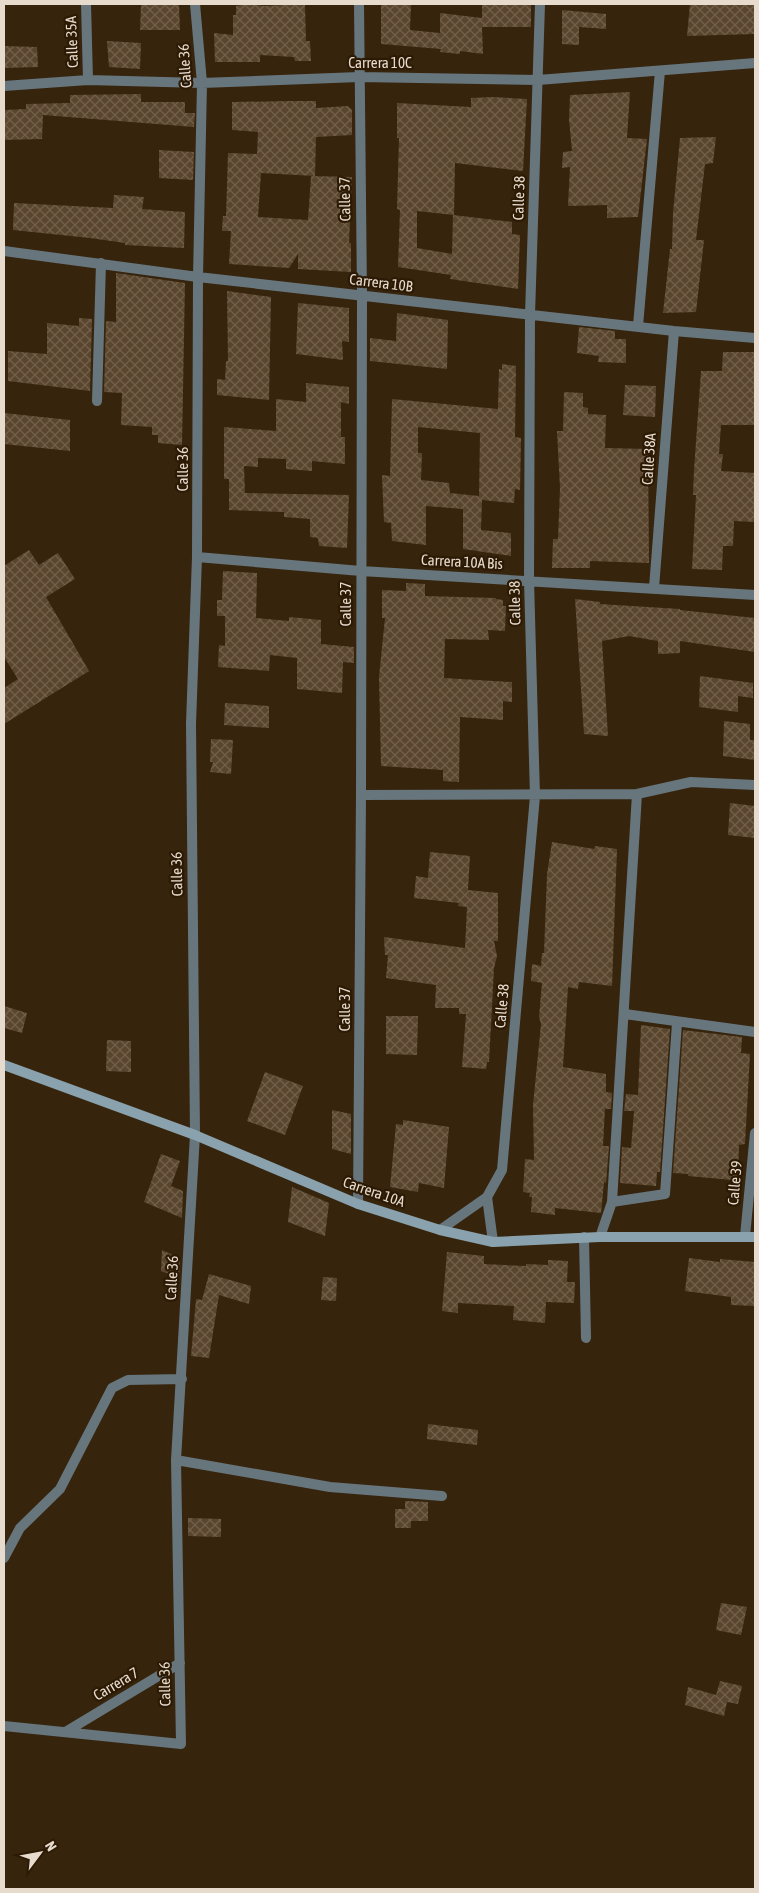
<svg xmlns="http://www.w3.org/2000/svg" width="759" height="1893" viewBox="0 0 759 1893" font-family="'Asap Condensed',sans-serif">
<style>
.building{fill:url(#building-cross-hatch);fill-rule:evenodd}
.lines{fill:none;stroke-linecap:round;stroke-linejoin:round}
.street{stroke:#67767d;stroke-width:10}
.secondary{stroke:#8aa2ad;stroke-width:10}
.labels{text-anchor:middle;stroke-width:4.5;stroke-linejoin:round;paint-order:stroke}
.street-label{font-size:15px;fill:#e7dbcd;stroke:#2c1a04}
</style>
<defs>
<pattern id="building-cross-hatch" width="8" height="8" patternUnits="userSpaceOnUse" patternTransform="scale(1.25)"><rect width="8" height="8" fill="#5a462e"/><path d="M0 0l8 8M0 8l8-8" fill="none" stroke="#72604b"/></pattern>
</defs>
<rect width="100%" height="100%" fill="#36240d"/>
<path class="building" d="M141 4H179L180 30H140Z
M247 4 264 6 305 4 306 41H310L311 61H295L294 57 260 55V62H215L214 33 233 35V15H236V6Z
M381 4H411L410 30 440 33V13L482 18V4H531V27H482L483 54 460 51V54L440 52 441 49 381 44Z
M690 4H755V34L687 36Z
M562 10 606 14V29L579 27V45L562 44Z
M107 41 141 43 140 69 109 67Z
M4 46 37 47 38 67 4 68Z
M630 92 627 138 647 139 638 217 607 218V205L568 206 570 167 562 168 563 152 572 151 569 120 570 95Z
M141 94V102H185V113H195L194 127 43 115 42 139 4 140V110L26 109V104L70 103V95Z
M493 97 527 99 523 171 455 163 454 215 417 211V248L452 254 453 215 512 222V234L520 235 518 289 450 279 451 275 398 267 400 210 397 209 399 138H397V103L471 107V98Z
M291 101H316V108L348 106 352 110V135L316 137 315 176 261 173 258 217 308 220 311 176 352 177 349 243H351V272L298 269V254L289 268 229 264 231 231H222L223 216H226L228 153 257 154 258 132 232 130V102Z
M716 137 713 163 705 164 696 240H704L696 312 663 313 670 249H672L673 213 680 138Z
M159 150 194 152 193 180 159 178Z
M114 195 144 197 142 209 185 212 184 248 125 245V243L90 238 13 230 14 203 113 208Z
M116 273 185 283 182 445 158 443V435H152V427L121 425 122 393 104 392 106 321 116 322Z
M227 291 271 297 269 400 217 395V379L225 380 226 361H228Z
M298 303 349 308V342L342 341 343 360 296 354Z
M397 313 448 320 447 369 370 361V338L396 341Z
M79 318 92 319 90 391 8 381V351L47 354V323L79 326Z
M579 327 615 331V339H626V363L598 362 599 356 577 353Z
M723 352H755V425H721L719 454H723L721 471 755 473V522L734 521 733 546H723L722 570 692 569 696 495H693L694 470 701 371H722Z
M502 364 516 366 515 437 521 438 520 490 515 489 514 503 482 500 481 530 511 533V556L463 549V509L426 506V545L392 541 391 523 384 522 382 475 390 476 392 399 498 409 499 369 502 370ZM418 427 480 433 479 496 450 493 449 483 421 480 422 453H418Z
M306 383 349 387V404L341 402V437H345V464L312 461V471L286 469V459L258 458V467L244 466 245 493 349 495 347 548 319 546 318 538 310 537V519L284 517V512L229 510V479H224V427L276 431V399L306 402Z
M625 385 656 386 655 417 623 415Z
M564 392 583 393V407L588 408V414L606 415 605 448 648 449 649 563 590 561V568H552L553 539H558L560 488 557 431H563Z
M4 413 70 420V451L4 444Z
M29 550 39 565 58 553 75 579 46 597 89 671 4 724V688L18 679 4 657V566Z
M223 571 257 573 256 618 289 621V617L321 620V644L354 647V663L343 662 342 693 297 689V658L270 655 269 671 218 667 219 645 225 646V616H217V600H222Z
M406 583 425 584V596L496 598V599L503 600V606H506L505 631 488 630 489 640 445 639 444 678 512 682V702L503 701V720L460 717 459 782 443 781V770L381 766 379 677 385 618H382V590L406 591Z
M575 599 600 602V604L680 609V610L755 618V652L680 641V653L658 654V641L629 636 602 641 608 736 584 734Z
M700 676 753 683V698L738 696V712L699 707Z
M225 703 269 706V728L224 725Z
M724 721 750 724V740H755V760L723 756Z
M211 739 233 740 231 774 210 772 213 762H210Z
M730 803 755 806V838L728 835Z
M552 842 594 849 595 846 617 849 612 986 579 982 578 989 568 987 563 1067 606 1074V1092L612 1093 611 1109H605L603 1146H609L606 1183 604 1182 601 1213 555 1208V1215L531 1212 532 1197H529L530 1193 523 1192 525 1159 534 1160 533 1105 541 1024 539 1017 542 983 531 981 532 964 541 966 542 953H544L547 874Z
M430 852 470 856 468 890 498 893V941H494L497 956 494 968 489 1062H487L486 1069 462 1067 466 1014H459V1008H435L436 985 386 978 388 955H385L384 937 465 948 467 907 458 906 459 903 414 898 416 876 428 878Z
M4 1006 27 1013 22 1033 4 1028Z
M386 1016H418L417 1055 386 1054Z
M641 1025 670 1029 660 1172H657L656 1186 620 1183 622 1147 631 1148 634 1111H624L626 1094 638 1095Z
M683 1030 742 1037 741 1053 750 1054 745 1144 739 1145 738 1178 732 1177V1180L688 1176V1174L673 1173Z
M107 1040 131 1041V1072L106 1071Z
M265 1072 303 1086 285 1135 247 1121Z
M332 1110 351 1114V1154L332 1149Z
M403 1120 449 1127 444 1188 419 1183 418 1192 390 1187 396 1124 403 1125Z
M161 1154 180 1161 171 1186 183 1191 182 1218 144 1202Z
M292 1187 329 1203 325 1236 288 1222Z
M162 1250 180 1258 179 1278 161 1271Z
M447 1252 484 1256V1264L526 1266V1264L548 1265V1260L568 1261 567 1282H575L574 1303 546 1302 545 1323 513 1320 514 1306 458 1303V1313L442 1311Z
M689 1258 720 1262V1259L755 1262V1306L731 1305V1297L685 1291Z
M209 1274 251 1286 249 1304 219 1295 209 1358 191 1356 196 1299 202 1300Z
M323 1277 337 1278 336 1301 321 1300Z
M428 1424 478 1430 477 1445 427 1439Z
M405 1501 428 1502V1521H411V1528H395V1509H405Z
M188 1518 221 1519V1537L188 1536Z
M721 1603 747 1607 741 1635 716 1630Z
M720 1681 742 1686 738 1704 727 1702 724 1716 685 1705 688 1687 716 1695Z"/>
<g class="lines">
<path class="street" d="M86 4 88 80
M4 86 88 80 202 83 359 77 538 80 755 63
M4 251 198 277 674 331 755 338
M638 326 660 71
M97 401 101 263
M197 557 361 571 755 595
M654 588 674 331
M361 795 637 794 691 782 755 785
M625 1014 755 1032
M487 1197 493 1242
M612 1202 665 1194 677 1023
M358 1204 361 795 362 296 359 4
M440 1230 487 1197 502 1170 535 796 529 580 530 315 540 4
M745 1236 755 1133
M584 1237 586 1338
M600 1237 612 1202 637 794
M176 1460 330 1487 442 1496
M4 1558 20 1528 60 1489 112 1388 128 1380 182 1379
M4 1726 181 1744 176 1460 195 1135 191 724 197 557 198 277 202 83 195 4
M67 1731 180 1663"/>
<path class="secondary" d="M4 1065 195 1135 358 1204 440 1230 493 1242 600 1237H755"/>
</g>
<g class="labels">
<g class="street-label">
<text transform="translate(72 42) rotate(-92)" y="5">Calle 35A</text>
<text x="380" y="68">Carrera 10C</text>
<text transform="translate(185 66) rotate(-94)" y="5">Calle 36</text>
<text transform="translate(519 198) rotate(-88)" y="5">Calle 38</text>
<text transform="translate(345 199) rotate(-91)" y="5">Calle 37</text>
<text transform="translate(381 283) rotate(7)" y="5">Carrera 10B</text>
<text transform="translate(649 459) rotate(-86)" y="5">Calle 38A</text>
<text transform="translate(183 469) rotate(-90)" y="5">Calle 36</text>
<text transform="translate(462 562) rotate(3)" y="5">Carrera 10A Bis</text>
<text transform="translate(515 603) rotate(-91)" y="5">Calle 38</text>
<text transform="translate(346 604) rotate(-90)" y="5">Calle 37</text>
<text transform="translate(177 874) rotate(-91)" y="5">Calle 36</text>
<text transform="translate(502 1006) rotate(-85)" y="5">Calle 38</text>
<text transform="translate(345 1009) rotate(-90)" y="5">Calle 37</text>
<text transform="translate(735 1183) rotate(-85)" y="5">Calle 39</text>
<text transform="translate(374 1192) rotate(19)" y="5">Carrera 10A</text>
<text transform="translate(172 1278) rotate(-87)" y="5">Calle 36</text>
<text transform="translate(116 1684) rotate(-31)" y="5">Carrera 7</text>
<text transform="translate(165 1684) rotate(-91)" y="5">Calle 36</text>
</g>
</g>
<rect width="759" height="1893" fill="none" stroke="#e7dbcd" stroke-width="10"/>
<g transform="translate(40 1853) rotate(58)" stroke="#2c1a04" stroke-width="4" paint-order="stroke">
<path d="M0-4L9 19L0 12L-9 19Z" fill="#e7dbcd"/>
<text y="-8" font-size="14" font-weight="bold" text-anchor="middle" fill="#e7dbcd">N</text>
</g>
</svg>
